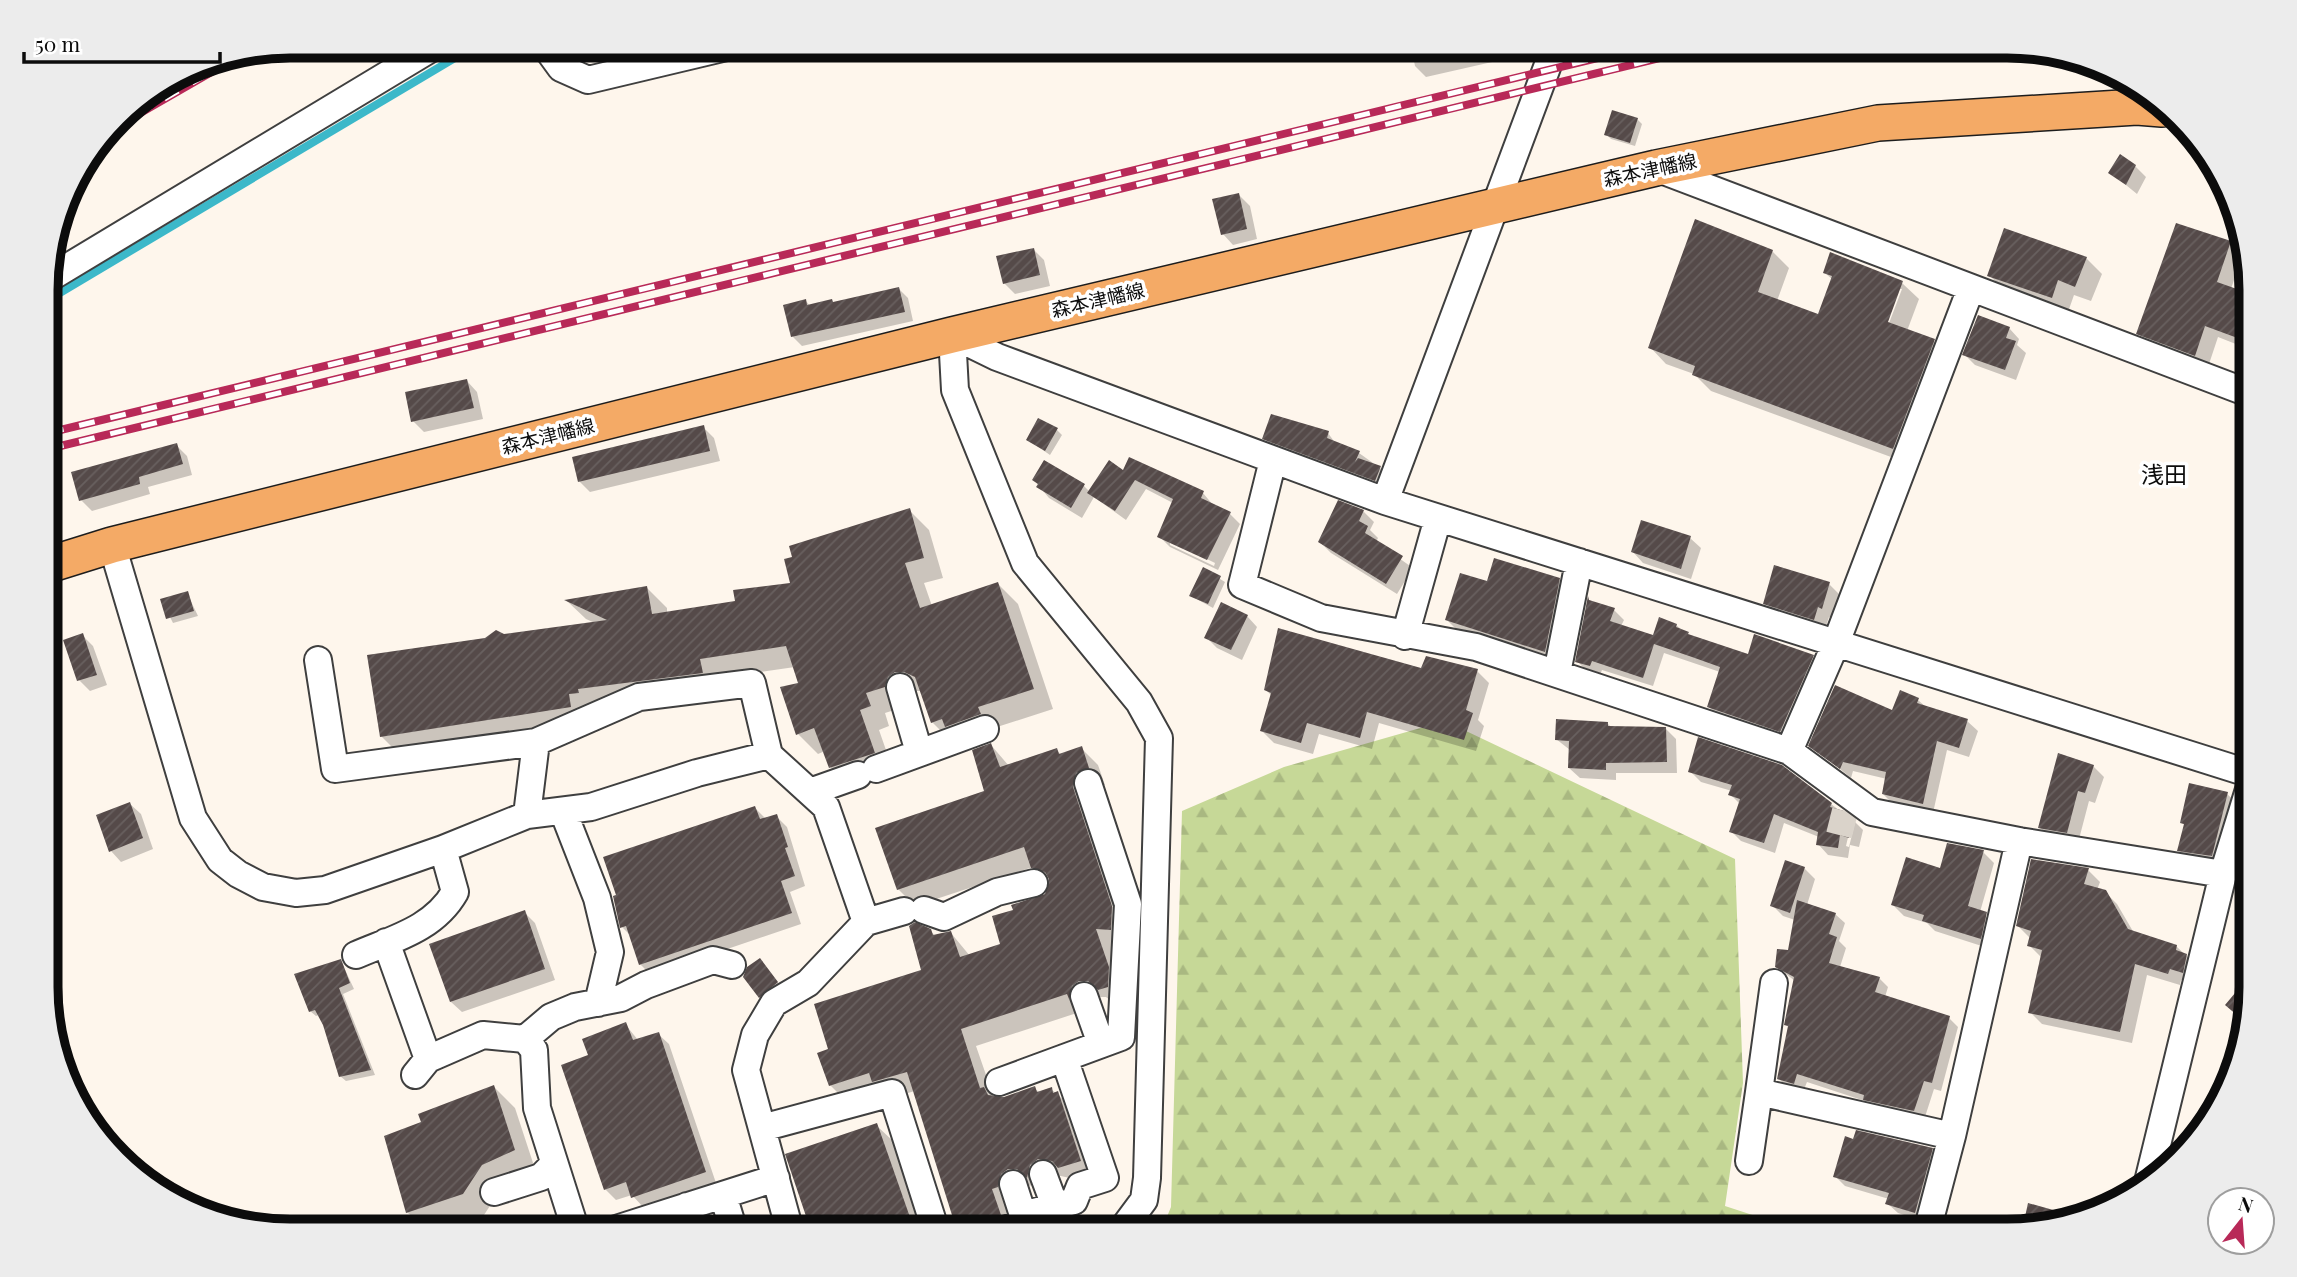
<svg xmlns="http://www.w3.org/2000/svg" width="2297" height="1277" viewBox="0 0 2297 1277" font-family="'Playfair Display','Noto Sans JP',serif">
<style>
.forest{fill:url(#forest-firs)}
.shadow{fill:#0003;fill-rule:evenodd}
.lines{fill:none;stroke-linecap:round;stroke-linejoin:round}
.stream{stroke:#3cb8c9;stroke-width:8}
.building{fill:url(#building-hatch)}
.minor-tunnel{stroke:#dad3ca;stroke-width:26;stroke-dasharray:26 13;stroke-linecap:butt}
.minor-casing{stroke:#3f3f3f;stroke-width:30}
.major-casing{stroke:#1d1d1d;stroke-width:38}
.minor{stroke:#fff;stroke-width:26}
.major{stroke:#f4aa66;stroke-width:35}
.rail-casing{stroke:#b82958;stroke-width:8}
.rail{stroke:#fff;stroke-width:5;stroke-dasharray:16;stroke-linecap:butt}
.labels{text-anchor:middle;stroke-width:7;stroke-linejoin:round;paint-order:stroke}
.street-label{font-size:19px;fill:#0c0c0c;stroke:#fff}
.quarter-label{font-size:23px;fill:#0c0c0c;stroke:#fff}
.rim{fill:none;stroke:#0c0c0c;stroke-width:9}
</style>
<defs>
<pattern id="forest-firs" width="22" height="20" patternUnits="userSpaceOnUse" patternTransform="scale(1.75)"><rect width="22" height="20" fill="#c6d897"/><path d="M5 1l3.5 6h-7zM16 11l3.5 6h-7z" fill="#a9b881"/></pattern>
<pattern id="building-hatch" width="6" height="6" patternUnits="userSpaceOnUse" patternTransform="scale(1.75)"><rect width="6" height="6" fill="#554a49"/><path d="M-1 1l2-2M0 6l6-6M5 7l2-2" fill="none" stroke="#68605f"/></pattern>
</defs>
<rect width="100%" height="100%" fill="#fef6ec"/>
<path class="forest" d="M1445 721 1735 859 1743 1083 1725 1206 1801 1231H1161L1171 1207 1182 811 1284 767Z"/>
<path class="shadow" d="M1411 46H1498L1501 60 1426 77 1415 66Z
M1602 46H1619L1605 49Z
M1637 119 1642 124 1635 146 1611 139 1606 134Z
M2135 166 2146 177 2137 194 2110 172Z
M1239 195 1250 206 1257 239 1233 245 1223 234Z
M2230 243 2242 256 2231 289 2251 296V350L2218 337 2208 367 2151 346 2138 333Z
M1033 249 1044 260 1050 286 1015 294 1004 283Z
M1772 251 1789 268 1777 301 1819 316 1833 280 1825 273 1831 254 1902 283 1919 299 1907 331 1934 341 1950 357 1910 464 1711 391 1694 374 1666 364 1650 347ZM1899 289H1902L1886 331 1883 330Z
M2086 258 2102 274 2091 301 2074 295 2068 312 2005 291 1989 275Z
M899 289 908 298 913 321 802 346 793 337 806 301 810 306 834 304Z
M2009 328 2019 339 2017 345 2026 353 2016 380 1975 365 1964 354Z
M2251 353V376L2245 370Z
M467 381 477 392 483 419 424 432 413 421Z
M703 427 714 438 720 461 590 492 579 481Z
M1057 430 1062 435 1050 455 1028 440Z
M1328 433 1336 444 1359 453 1380 468 1389 477 1384 488 1273 447 1264 438Z
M176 445 187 456 192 475 148 487 150 494 92 511 81 500Z
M1124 472 1203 493 1213 505 1230 514 1240 524 1218 570 1170 547 1159 536 1173 503 1146 489 1126 520 1094 497 1082 518 1049 498 1034 480 1084 486 1090 492ZM1170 541 1215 563 1214 566 1170 545Z
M909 510 929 530 943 578 924 583 932 606 998 584 1018 604 1053 709 997 727 999 734 967 746 952 742 932 722 922 691H915L908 697 904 707 885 713 889 726 879 730 894 773 851 788 831 768 825 751 818 754 798 734 800 684 795 667 719 678 598 709 590 727 401 756 381 736 504 636 595 623 586 619 567 601 647 588 667 608V613L737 603 792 584Z
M1363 511 1374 522 1370 530 1378 538 1376 542 1413 568 1397 594 1331 553 1320 542Z
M1690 538 1701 548 1691 579 1643 563 1633 552Z
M1204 569 1225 582 1213 608 1191 596Z
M1559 580 1574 595 1560 666 1462 635 1447 620 1488 583Z
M1829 584 1840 595 1833 618 1829 617 1825 629 1776 614 1765 603Z
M187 593 198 616 173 623 162 601Z
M1589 600 1614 610 1624 620 1621 626 1654 638 1676 625 1692 638 1749 656 1813 657 1822 666 1790 740 1719 717 1709 707 1720 672 1664 653 1653 686 1602 670 1600 675 1587 671 1577 661Z
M1247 616 1257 627 1242 660 1217 648 1206 637Z
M82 635 93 646 107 685 90 691 79 680Z
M1422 670 1477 671 1489 683 1478 720 1484 726 1476 751 1379 723 1372 749 1319 734 1313 754 1274 743 1262 731 1272 696 1266 690Z
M1901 693 1918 700 1927 708 1967 721 1978 731 1969 757 1947 750 1933 813 1894 805 1883 794 1887 779 1853 771 1851 778 1811 745 1893 712Z
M1608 724 1612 728H1665L1676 739 1677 773H1616V780L1580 778 1569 768 1570 750 1556 739Z
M991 745 1009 766 1057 750 1061 755 1081 748 1098 765 1105 785 1092 790 1127 946 1112 945 1125 986 1117 1006 1106 997H1097L1083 1011 976 1046 994 1098 1004 1099 1034 1088 1040 1093 1051 1089 1075 1110 1097 1178 1076 1184 1070 1178 1056 1175 1036 1185 1025 1186 1017 1231H959L915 1091 890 1098 847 1102 830 1085 831 1051 923 971 930 930 936 937 951 933 970 956 1002 945 1015 912 1047 895 1050 884 1033 867 915 906 898 889 986 792Z
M2093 766 2104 777 2095 803 2089 801 2078 843 2051 838 2040 828Z
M1690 771 1831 804 1852 820 1846 846 1849 847 1855 822 1863 830 1859 847 1850 845 1848 858 1828 855 1818 844 1819 837 1784 823 1775 853 1741 841 1731 831 1740 804 1730 794 1732 791 1701 782Z
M2227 794 2238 804 2223 866 2190 861 2179 850 2186 826 2182 823Z
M130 804 141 814 153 849 121 862 111 851Z
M755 808 766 819 776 816 787 827 805 886 790 892 801 924 651 975 640 964 631 936 622 927Z
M2251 847V871L2244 864Z
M1983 852 1994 863 1980 912 1997 925 1991 949 1935 931 1927 923 1904 916 1893 905 1941 870Z
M1804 868 1815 879 1807 905 1835 914 1845 923 1839 941 1846 948 1840 967 1879 978 1888 987 1885 997 1949 1018 1958 1027 1941 1091 1934 1089 1924 1120 1875 1108 1868 1102 1807 1082 1803 1092 1788 1088 1779 1079 1790 1028 1786 1025 1795 981 1777 967 1790 952 1795 920 1783 916 1772 905Z
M2088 870 2100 882 2097 890 2105 892 2117 904 2134 933 2176 946 2198 967 2194 984 2181 980 2180 985 2147 975 2132 1043 2042 1024 2030 1012 2041 957 2029 945 2031 939 2018 926Z
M524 912 535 923 555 980 462 1012 451 1002Z
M760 960 787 994 771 1008 760 997Z
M341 961 354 989 343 994 375 1075 346 1081 340 1076 325 1025 319 1015 316 1016 310 1011Z
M625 1024 638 1040 658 1034 669 1044 716 1183 643 1207 632 1195 616 1200 605 1189 590 1056Z
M494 1087 515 1108 536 1172 503 1186 484 1215 427 1231 407 1212 423 1123Z
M876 1125 894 1142 925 1231H813L787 1155Z
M1932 1150 1942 1160 1925 1222 1898 1213 1887 1203 1889 1199 1845 1186 1835 1176Z
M2029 1205 2068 1216 2019 1231Z
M1961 1215 2016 1231H1956Z"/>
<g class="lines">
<path class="stream" d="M48 300 475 46"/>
</g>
<path class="building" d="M1612 110 1638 118 1630 143 1604 135Z
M2120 154 2136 165 2126 185 2108 173Z
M1239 193 1247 229 1221 235 1212 199Z
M1695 219 1773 250 1758 292 1818 314 1832 276 1823 273 1830 252 1903 281 1888 322 1935 339 1893 449 1692 375 1695 366 1648 348Z
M2176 223 2231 241 2217 282 2251 294V343L2205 326 2195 356 2136 334Z
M2004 228 2087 257 2075 287 2058 280 2052 298 1987 276Z
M1034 248 1040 275 1003 284 996 256Z
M899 287 905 312 791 337 783 305 806 299 807 305 832 299 833 302Z
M1978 315 2010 327 2006 338 2016 341 2005 370 1962 355Z
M467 379 474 408 411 422 405 392Z
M1271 414 1329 431 1327 438 1360 451 1355 462 1358 458 1381 466 1375 481 1262 439Z
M1038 418 1058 428 1045 451 1026 440Z
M704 425 710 451 578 482 572 457Z
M177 443 183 464 139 477 140 484 79 501 71 472Z
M1129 457 1204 491 1201 498 1231 512 1207 560 1157 537 1173 499 1135 480 1115 511 1087 493 1109 460 1123 470Z
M1044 460 1085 484 1071 508 1036 487 1038 484 1032 480Z
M1338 500 1364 510 1359 521 1368 526 1365 533 1403 556 1386 584 1318 542Z
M910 508 924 558 905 563 920 608 998 582 1034 689 978 707 981 714 945 727 942 719 931 723 915 677 904 672H895L888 677 885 687 866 693 871 706 860 710 875 753 829 768 814 728 796 735 780 687 798 683 786 646 700 659 703 673 578 689 579 693 569 694 571 707 380 737 367 655 485 638 496 630 504 634 607 620 564 600 647 586 652 614 735 601 733 590 790 583 784 559 792 557 789 546Z
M1641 520 1691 536 1681 569 1631 552Z
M1494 558 1560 578 1545 652 1445 620 1460 573 1487 581Z
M1774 565 1830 582 1822 609 1818 607 1814 620 1763 604Z
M1203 567 1221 576 1208 604 1189 596Z
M188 591 194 611 166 619 160 599Z
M1588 596 1589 600 1615 608 1610 621 1653 635 1659 617 1677 624 1676 627 1689 632 1688 634 1748 654 1754 634 1814 655 1780 732 1707 707 1720 667 1692 657 1654 644 1643 678 1592 661 1590 666 1575 662Z
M1221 602 1248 615 1231 650 1204 638Z
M1278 628 1421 668 1426 656 1478 669 1466 710 1473 713 1464 740 1367 712 1360 738 1307 723 1301 743 1260 731 1271 693 1264 690Z
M83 633 97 675 77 681 63 640Z
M1835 685 1892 710 1900 690 1919 698 1917 703 1968 719 1959 748 1937 741 1923 804 1882 794 1886 772 1843 762 1840 769 1808 746Z
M1556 719 1608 722V726L1666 727 1667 762 1606 763V770L1568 768 1569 741 1555 740Z
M1698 737 1782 765 1832 803 1830 807 1844 811 1854 818 1849 838 1840 835 1838 848 1816 845 1818 832 1774 814 1764 843 1729 832 1740 799 1728 795 1732 785 1688 772Z
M991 743 1000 767 1057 748 1059 754 1082 746 1089 768 1076 773 1073 787 1112 906 1111 930 1096 929 1109 967 1108 987 1098 990 1088 981H1079L1072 986 1069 999 1067 994 961 1029 980 1088 984 1087 988 1095 1004 1097 1035 1086 1037 1092 1052 1087 1053 1093 1058 1091 1081 1161 1058 1168 1052 1161 1038 1159 1030 1165 1027 1178 1017 1169H1008L1001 1174 998 1187 992 1189 1001 1215 990 1221 987 1231H957L907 1072 872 1082 869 1073 829 1086 817 1053 828 1049 814 1004 921 970 909 926 915 922 931 929 933 935 951 931 960 957 1000 944 992 916 1013 910 1011 905 1045 894 1049 879 1045 872 1031 868 1024 847 897 890 875 828 984 791 972 750Z
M2058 753 2094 765 2085 793 2078 791 2067 833 2038 828Z
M2189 783 2228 792 2212 856 2177 851 2184 824 2180 823Z
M130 802 143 838 109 852 96 815Z
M755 806 760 819 777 814 788 847 785 848 795 876 781 881 792 913 639 965 626 926 620 928 613 896 616 895 603 857Z
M1947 843 1984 850 1968 906 1987 912 1981 939 1922 921 1924 915 1891 905 1906 857 1940 868Z
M2031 859 2089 868 2084 884 2106 890 2128 929 2177 945 2176 950 2187 954 2183 973 2170 969 2168 974 2135 964 2120 1032 2028 1013 2042 950 2027 946 2031 931 2016 926Z
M1785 860 1805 867 1790 913 1770 906Z
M1797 900 1836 913 1829 934 1837 937 1829 963 1880 977 1875 992 1950 1016 1932 1083 1924 1081 1914 1111 1863 1100 1864 1095 1797 1074 1794 1084 1777 1079 1788 1026 1784 1025 1794 977 1775 967 1777 949 1788 950Z
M525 910 545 969 450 1002 429 944Z
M760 958 778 982 759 998 743 977 747 967Z
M341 959 350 983 339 988 371 1070 339 1077 323 1025 315 1010 309 1012 294 974Z
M2251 974V1003L2245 1022 2225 1005Z
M626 1022 633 1040 659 1032 706 1172 631 1198 626 1182 604 1190 561 1065 588 1055 582 1039Z
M494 1085 515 1150 482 1165 463 1194 406 1213 384 1136 421 1122 418 1114Z
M877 1123 912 1223 887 1231H811L785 1154Z
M1856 1130 1933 1148 1915 1213 1885 1204 1889 1193 1833 1177 1845 1136 1853 1139Z
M2028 1203 2071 1215 2022 1231Z"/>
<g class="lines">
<path class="minor-tunnel" d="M1839 835 1845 811"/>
<g class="minor-casing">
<path id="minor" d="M545 46 561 68 588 80 731 46
M1656 168 2251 394
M48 279 435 46
M1273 460 1242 585 1321 618 1476 647 1789 751 1872 812 2019 841 2223 874
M1385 501 1555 46
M112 545 193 818 220 860 238 874 263 887 296 893 325 890 443 849 527 815 536 742 335 769 318 660
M1405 636 1438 518
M1557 673 1579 562
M900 687 919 752
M1789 751 1836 643 1971 288
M769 755 826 807 866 922 808 983 774 1003 755 1035 746 1070 790 1231
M876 769 985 729
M810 792 858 775
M563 811 597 898 610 952 598 1003
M527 815 591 807 697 773 769 755 752 683 639 697 536 742
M924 910 944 917 997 892 1034 883
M866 922 904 911
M386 942 428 1059 415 1075
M356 955C393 939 434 929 455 892L443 849
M1774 983 1759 1092 1952 1136
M1084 996 1101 1044
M525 1039 551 1017 575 1007 621 998 646 985 713 960 732 965
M428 1059 483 1035 525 1039 534 1050 537 1108 576 1231
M999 1082 1121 1037 1128 904 1088 783
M762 1128 892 1093 933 1222 931 1231
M1749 1161 1759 1092
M1043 1174 1055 1206
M1013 1184 1023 1215
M2147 1186 2223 874 2251 783
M494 1192 541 1177 553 1165
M723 1195 734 1231
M687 1206 695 1231
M610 1231 776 1178
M1002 1231 1019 1225 1023 1215 1074 1201 1080 1186 1105 1178 1064 1058
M1121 1231 1144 1200 1147 1178 1159 738 1139 702 1025 563 955 390 952 335 997 357 1385 501 2251 774
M1927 1231 1952 1136 2019 841"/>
</g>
<g class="major-casing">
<path id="major" d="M48 565 112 545 952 335 1656 168 1878 123 2137 107 2162 109"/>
</g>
<use href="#minor" class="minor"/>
<use href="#major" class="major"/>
<g class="rail-casing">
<path id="rail" d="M109 131 241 55
M48 433 1647 46
M48 449 1709 46"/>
</g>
<use href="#rail" class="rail"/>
</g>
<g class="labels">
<g class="street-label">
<text transform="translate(1650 170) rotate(-12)" y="7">森本津幡線</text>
<text transform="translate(1098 300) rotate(-13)" y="7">森本津幡線</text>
<text transform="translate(548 436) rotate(-14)" y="7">森本津幡線</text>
</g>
<g class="quarter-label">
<text x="2164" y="483">浅田</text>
</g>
</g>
<path d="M0 0H2297V1277H0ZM290 58H2007A232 232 0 0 1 2239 290V987A232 232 0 0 1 2007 1219H290A232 232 0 0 1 58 987V290A232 232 0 0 1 290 58Z" fill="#ececec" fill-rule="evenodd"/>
<path class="rim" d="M290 58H2007A232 232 0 0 1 2239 290V987A232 232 0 0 1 2007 1219H290A232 232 0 0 1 58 987V290A232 232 0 0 1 290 58Z"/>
<g transform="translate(2241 1221) rotate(17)"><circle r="33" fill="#ffffff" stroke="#9e9e9e" stroke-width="2"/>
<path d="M0-5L12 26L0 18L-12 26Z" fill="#b82958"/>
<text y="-10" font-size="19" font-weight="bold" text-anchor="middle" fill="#0c0c0c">N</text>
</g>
<path d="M24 52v10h196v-10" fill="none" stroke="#0c0c0c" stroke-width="3.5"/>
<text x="35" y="52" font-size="21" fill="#0c0c0c" stroke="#ffffff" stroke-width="5" paint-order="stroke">50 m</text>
</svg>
